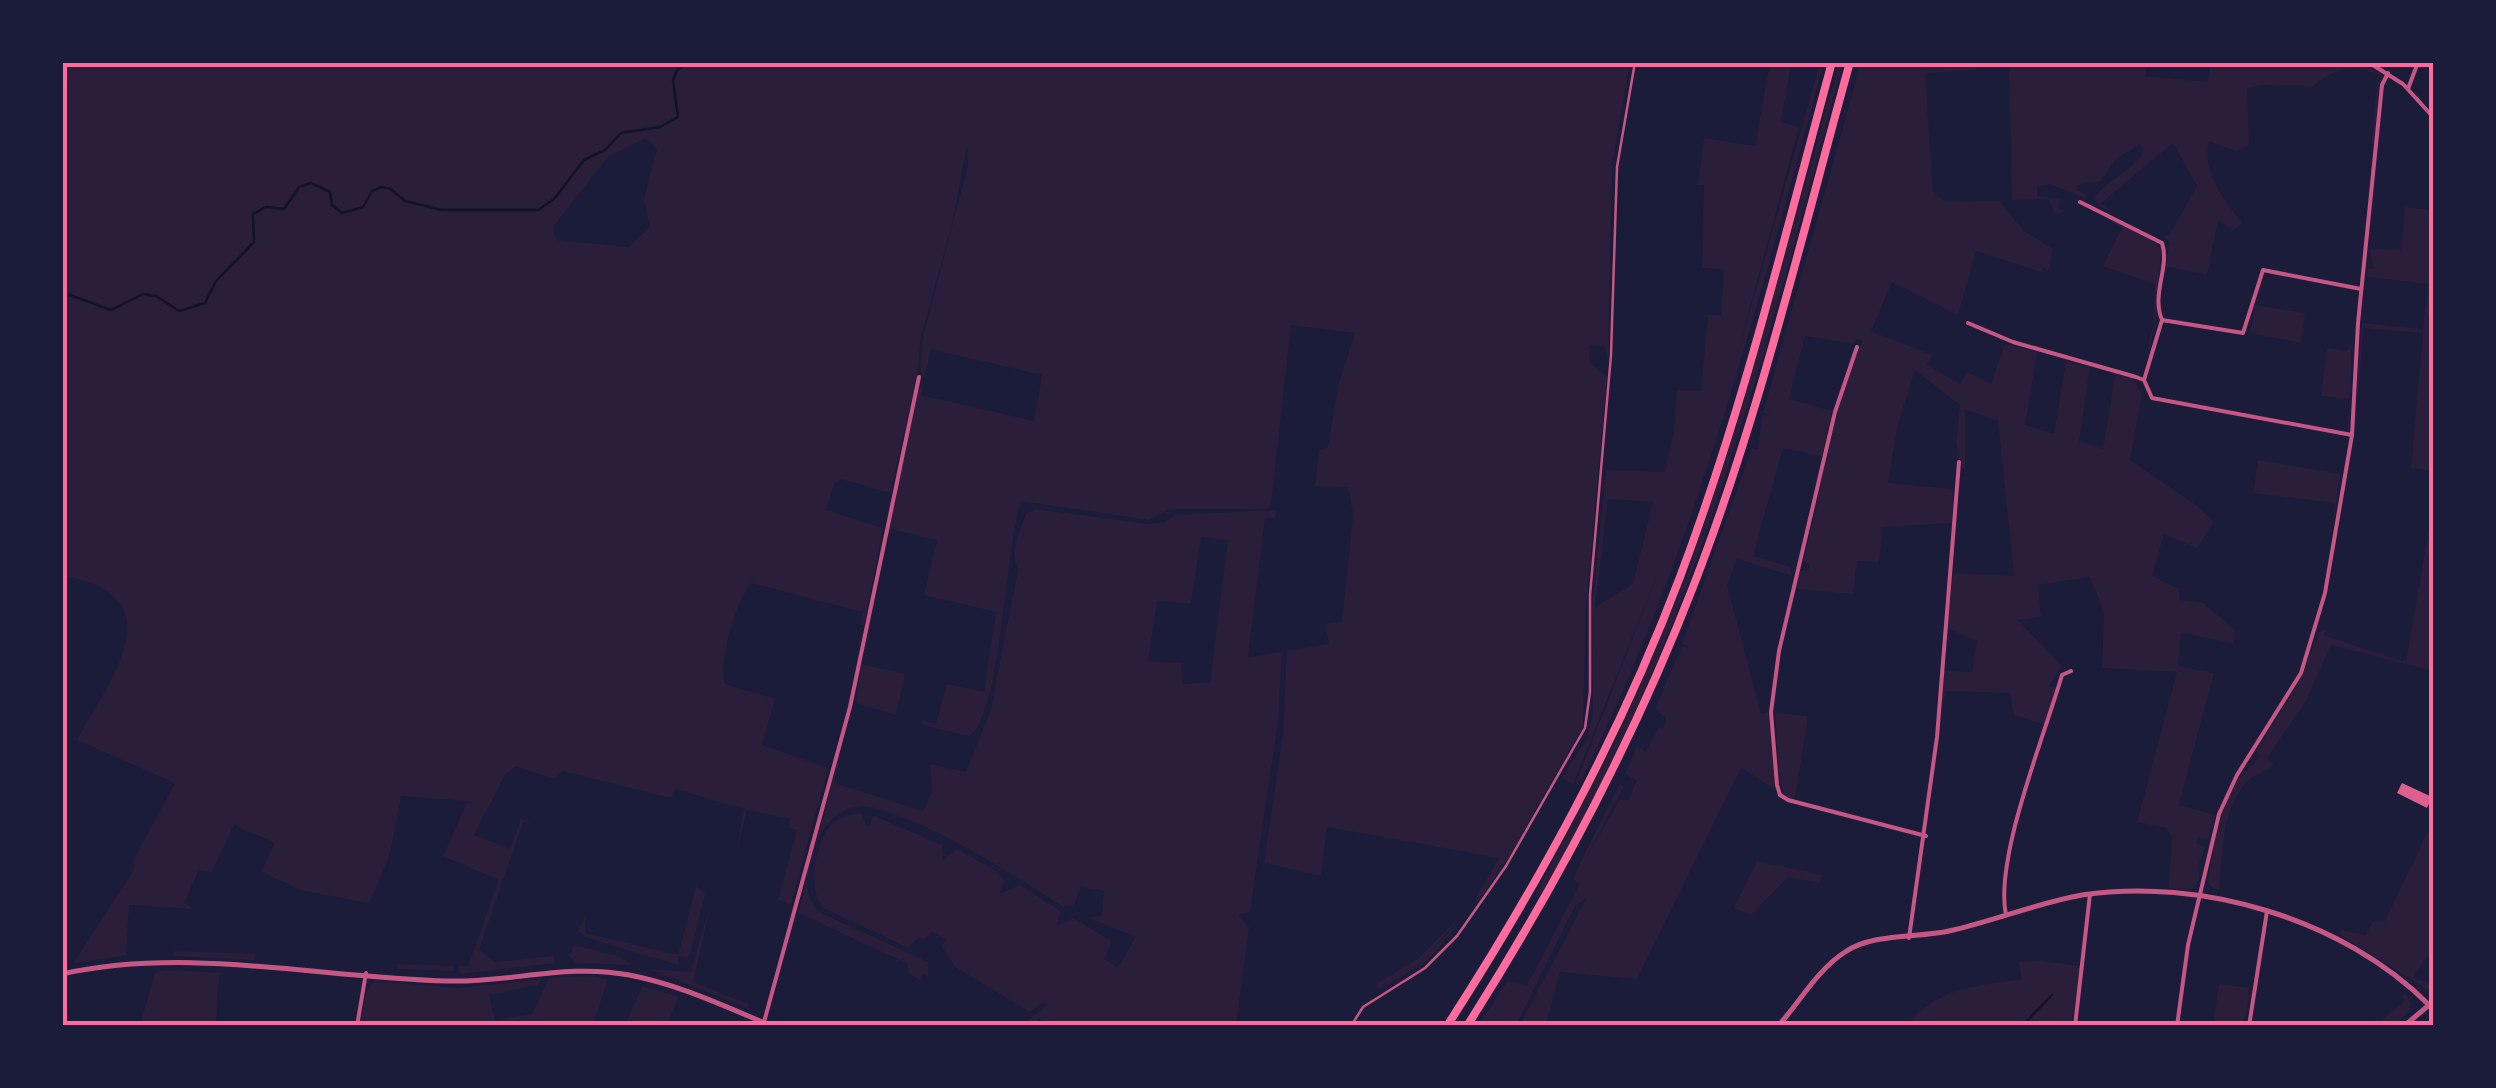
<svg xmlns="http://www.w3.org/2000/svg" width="2496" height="1088" viewBox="0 0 2496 1088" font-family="Barlow,sans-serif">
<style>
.green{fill:#2a1e3b;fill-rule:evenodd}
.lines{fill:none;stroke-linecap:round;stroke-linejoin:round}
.stream{stroke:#12122b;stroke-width:2.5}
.building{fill:#dd5f8e}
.service{stroke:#c65784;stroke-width:2.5}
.minor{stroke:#c65784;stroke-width:4}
.tertiary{stroke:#c65784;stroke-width:5}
.motorway{stroke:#ff6b9d;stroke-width:8}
.neatline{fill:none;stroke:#ff6b9d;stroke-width:4}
</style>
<rect width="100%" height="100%" fill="#1b1b3a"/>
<path class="green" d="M62 63H1630L1612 164 1608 361 1605 347 1590 345 1589 363 1607 376 1586 607 1583 726 1508 859 1478 901 1475 899 1499 858 1327 827 1321 876 1264 863 1283 734 1287 651 1329 644 1325 624 1342 622 1353 514 1348 487 1315 486 1319 450 1328 447 1338 386 1355 333 1291 325 1271 505 1266 509H1170L1149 520 1021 501C1006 543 1000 722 969 736L922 725 923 721 936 723 947 684 984 692 996 612 924 595 937 540 890 529 880 566 917 393 923 385 921 395 1034 421 1042 375 931 349 924 378 920 373 923 337 968 165 967 145 953 221 921 337 917 377 890 493 841 479 834 485 826 510 883 528 864 625H861L863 612 751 583C735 605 719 657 725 684L775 699 762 745 828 768 791 904 778 900 797 830 788 827 790 819 747 810 736 853 744 809 675 789 671 798 563 771 554 779 516 766 505 775 474 835 510 849 521 819 533 823 523 822 479 950 495 962 553 956 555 963 461 974 458 966H468L499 880 443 856 468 801 401 796 390 854 369 903 304 891 261 872 275 843 234 825 212 872 199 870 184 902 194 909 129 905 126 955 73 964 134 869V859L175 783 77 740C110 680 178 595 63 576ZM646 138 657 149 644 199 650 227 628 247 556 240 553 227 608 157Z
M1770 63H1791L1781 122 1799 127 1733 370 1820 63H1824C1756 309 1694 557 1578 786L1575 785 1662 563 1573 784 1562 778 1587 739 1593 713 1592 608 1606 470 1665 472 1674 430 1677 390 1701 391 1708 315H1721L1724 269 1702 268 1704 185H1698L1704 138 1755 146ZM1608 499 1653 502 1633 584 1595 607Z
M1839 63H1843C1783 287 1726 514 1629 725 1602 783 1575 847 1538 898L1535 895 1618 737 1687 575 1740 415Z
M1861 63H1976V70L1925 73 1933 191 1945 202 1999 201 2024 231 2053 249 2048 272 2043 266 2042 272 1976 251 1958 315 1892 282 1871 331 1932 355 1927 365 1960 384 1967 372 1991 384 2005 344 2037 352 2025 425 2054 434 2066 362 2090 367 2079 441 2103 449 2115 375 2099 371 2132 378 2142 394 2130 460 2196 505 2214 522 2197 548 2164 534 2152 576 2179 589 2180 600 2203 603 2235 630 2233 643 2181 633 2178 666 2214 673 2179 805 2215 815 2208 838H2198L2196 843 2205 847 2198 867 2199 880 2192 889 2169 888 2172 837 2166 828 2137 822 2177 672 2102 668 2104 612 2090 577 2038 585 2041 617 2018 620 2062 666 2048 687H2057L2044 725 2014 715 2010 693 1946 691 1941 710 1944 671 1972 672 1977 641 1947 628 1953 573 2014 576 1998 421 1965 409V470L1961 467 1956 442 1960 405 1915 370 1898 424 1888 483 1953 489 1952 523 1883 527 1879 562 1857 561 1853 594 1795 589 1800 571H1808L1810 564 1803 561C1823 488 1831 411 1863 341L1857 339 1853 344 1805 336 1789 399 1832 411 1822 456 1783 448 1753 556 1790 567 1792 576 1737 559 1727 585 1761 714 1768 712 1775 789 1741 768 1637 979 1560 972 1546 1025H1520L1587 897 1575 906 1516 1025 1478 1026 1508 981 1527 985 1580 884 1574 880 1577 870 1620 783 1624 787 1584 861 1620 800H1629L1637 781 1625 774 1637 746 1646 751 1659 727 1663 729 1666 718 1655 709 1682 646 1688 648 1682 644 1752 448 1758 449 1762 415 1771 416 1763 413Z
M2009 63H2145V76L2208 82 2210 63H2355L2380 73 2374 142 2371 145 2378 74C2351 64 2335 68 2313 86L2260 85 2247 89 2249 145 2236 151 2209 141C2202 173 2223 198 2242 223L2233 230 2218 220 2207 275 2165 266 2170 242 2164 236 2170 234 2197 186 2173 143 2100 204 2115 212 2098 206 2095 198C2107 177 2129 177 2144 150L2140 144 2115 160 2101 181 2078 185 2077 190 2086 195 2084 198 2050 184 2037 187V196L2059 199 2058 208 2066 211 2056 215 2049 199 2012 200Z
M2405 207 2433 210V471L2411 468 2423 333 2363 328 2359 387 2357 383 2364 299 2363 323 2423 329 2428 284 2367 277 2368 269 2373 268 2370 249 2401 250Z
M2100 215 2150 238 2161 250 2156 320 2144 369 2153 324 2155 284 2103 266 2122 228Z
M2254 305 2305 313 2301 343 2251 333Z
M2352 332 2349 428 2346 430 2341 428 2347 429 2350 399 2321 396 2327 348 2346 351 2351 346Z
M2258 460 2340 474 2332 534 2335 503 2253 493Z
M2433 505V671L2331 645 2307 699 2267 758 2274 765C2266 771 2255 774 2247 782 2221 809 2223 855 2219 889H2213L2208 883C2213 848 2219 808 2240 777 2246 768 2254 766 2260 755L2256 751 2299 683 2319 632 2325 630 2324 635 2406 662Z
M1036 509 1148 524 1165 522 1174 515 1276 510 1275 518H1265L1248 657 1282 652 1278 721 1250 912 1238 915 1249 927 1236 1025 1045 1026 1039 1018 1035 1025 1027 1021 1046 1006 1044 1002 1030 1012 955 967 942 947 946 939 931 931 926 939 918 938 908 948 824 908C806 891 815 841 832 824 840 816 852 814 862 813L866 826H870L873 816 879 818 942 845 943 860 957 849 998 872 1004 880 1000 893 1020 885 1060 911 1057 926 1073 918 1112 941 1104 959 1118 967 1136 937 1089 918 1102 915 1104 891 1081 887 1074 905 1064 907C1004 870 943 828 875 808 821 792 786 887 821 913L928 962V976L922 974 920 980 908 973V964L799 913 785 963 839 757 834 783 923 811 932 792 930 764 966 772 991 709 1018 570C1010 552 1019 529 1027 513ZM1201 537 1228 540 1210 682 1183 684 1181 663 1148 661 1157 601 1191 604Z
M861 664 905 674 896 715 856 703Z
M1775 713 1808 716 1795 799 1785 796 1780 784Z
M2433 821V961L2427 956 2413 978 2433 984 2428 990 2339 934 2341 930 2365 935 2373 922 2385 921Z
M1757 861 1822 875 1819 883 1788 877 1751 915 1734 908Z
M696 886 705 894 691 951 688 958 678 956V965L585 937 578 931 586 914 585 933 678 955Z
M713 895 693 982 749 1004 747 1008 649 969 691 972Z
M1464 913 1431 950 1467 914 1427 961 1378 990 1376 984 1418 959Z
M574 945 618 956 632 965 575 963 566 953 571 954Z
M174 951 256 954 255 960 172 956Z
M2040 961 2082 966 2071 1025 1907 1026C1933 989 1980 985 2022 979L2019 962Z
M397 964 453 966V971L397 969Z
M167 970 225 973 219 975 216 1022 243 1025H140L155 973Z
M588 976 608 979 593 1025H360L366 993 374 981 458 988 542 979 538 985 489 995 495 1020 532 1014 549 978Z
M631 983 679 997 666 1025H625L642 987Z
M2219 984 2249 988 2247 1015 2240 1025 2213 1023Z
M2406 994 2411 1003 2410 1011 2394 1025H2376L2405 1001 2402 997Z"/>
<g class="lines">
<path class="stream" d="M706 62H735
M62 292 111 310 143 294 156 296 179 311 205 303 216 281 254 242 253 214 266 207 284 209 299 187 311 183 330 192 332 205 342 213 363 207 372 191 382 187 391 189 405 201 442 210H538L554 199 584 160 605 150 621 133 660 127 678 117 673 80 677 70 691 62
M2022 1026 2052 995"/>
</g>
<path class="building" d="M2402 783 2432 797 2427 808 2397 793Z"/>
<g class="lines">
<path class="service" d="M1351 1026 1363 1007 1425 968 1457 936 1506 866 1585 728 1590 692V595L1611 355 1617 167 1635 62"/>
<path class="minor" d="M2368 62 2403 84 2434 118
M2408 89 2418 62
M2080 202 2162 243C2170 267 2151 294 2162 320L2243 333 2263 270 2361 289
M1968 323 2013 342 2136 377 2144 380 2152 398 2352 435
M1857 347 1835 412 1779 651 1771 712 1777 785 1780 795 1788 800 1926 836
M2144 380 2162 320
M2006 915C1994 859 2045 734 2062 675L2071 671
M1909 938 1937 737 1959 462
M764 1022 850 707 919 377
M357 1026 366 973
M2075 1026 2090 894
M2177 1026 2188 945 2219 814 2237 775 2301 673 2325 593 2352 435 2358 323 2382 85 2388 73
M2249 1026 2267 911"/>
<path class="tertiary" d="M62 974C189 946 320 978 448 981 509 983 567 963 629 975 678 984 726 1007 772 1026
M1778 1026C1800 1002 1817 970 1845 952 1872 933 1917 938 1949 931 1994 921 2037 903 2082 895 2200 877 2344 919 2429 1005
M2404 1026 2434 1001"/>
<path class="motorway" d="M1447 1026C1539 883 1620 736 1680 577 1743 410 1785 235 1832 62
M1467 1026C1556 886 1633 742 1693 587 1759 418 1801 238 1850 62"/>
</g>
<rect width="2496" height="1088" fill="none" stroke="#1b1b3a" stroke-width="130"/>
<rect x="65" y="65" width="2366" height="958" class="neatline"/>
</svg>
